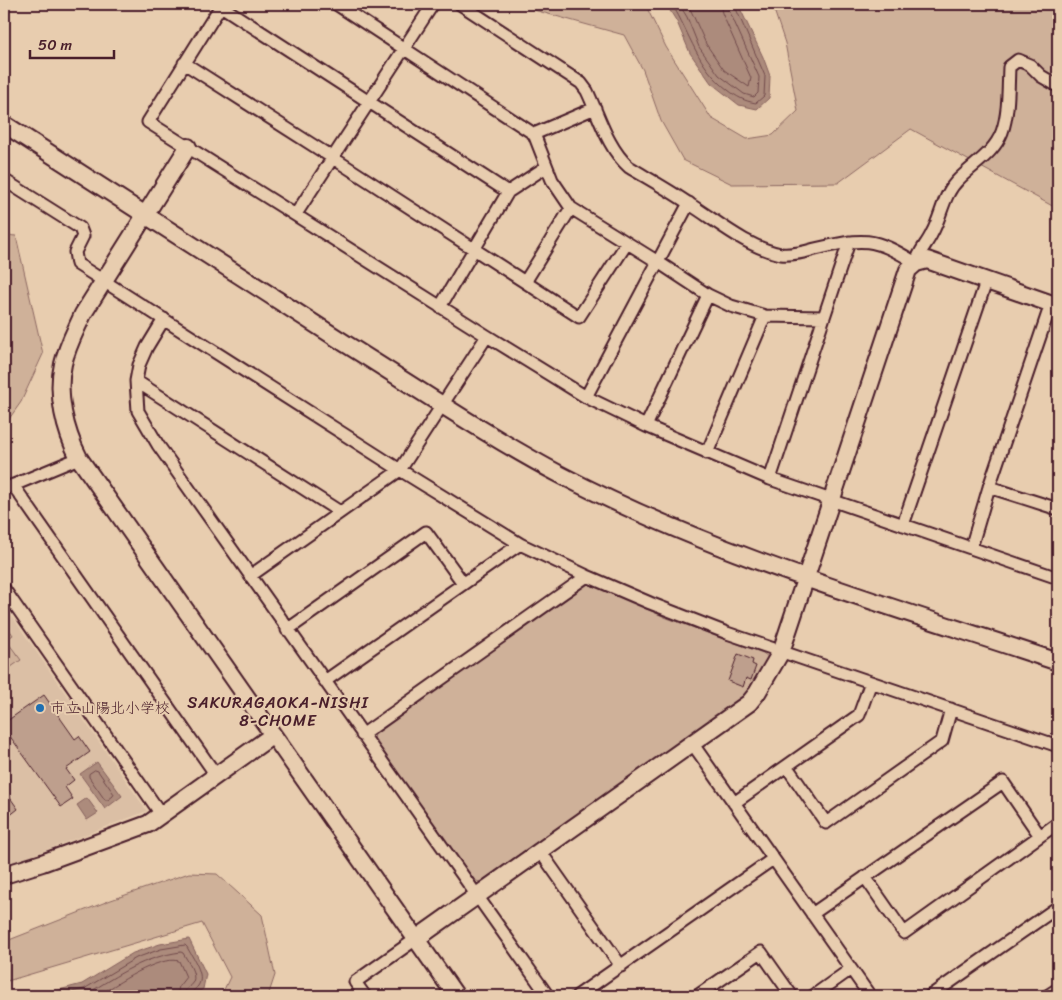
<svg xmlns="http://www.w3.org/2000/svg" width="1062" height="1000" viewBox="0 0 1062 1000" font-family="Sriracha,'Klee One',sans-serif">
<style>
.built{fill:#dbbfa5}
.green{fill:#cfb199;stroke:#8c6862}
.water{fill:#ac8b7c;stroke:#85605c}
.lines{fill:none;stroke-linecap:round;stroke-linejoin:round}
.shore{stroke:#714a4b;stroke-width:1}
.building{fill:#be9f8d;stroke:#4a1f2b}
.street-casing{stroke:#4a1f2b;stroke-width:15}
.secondary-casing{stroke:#4a1f2b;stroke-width:20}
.street{stroke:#e8cdaf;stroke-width:11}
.secondary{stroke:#e8cdaf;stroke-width:16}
.poi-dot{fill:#1f6fb2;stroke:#e8cdaf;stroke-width:2}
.labels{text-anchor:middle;stroke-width:4;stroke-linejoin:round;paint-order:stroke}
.poi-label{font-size:15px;fill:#4a1f2b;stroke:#e8cdaf;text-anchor:start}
.neighbourhood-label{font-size:16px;letter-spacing:1px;fill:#4a1f2b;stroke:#e8cdaf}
</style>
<rect width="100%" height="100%" fill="#e8cdaf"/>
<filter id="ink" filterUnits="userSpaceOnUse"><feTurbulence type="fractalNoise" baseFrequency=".02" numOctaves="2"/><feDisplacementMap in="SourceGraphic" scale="10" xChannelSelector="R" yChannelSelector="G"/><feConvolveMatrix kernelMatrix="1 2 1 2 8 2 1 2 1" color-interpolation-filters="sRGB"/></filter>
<g filter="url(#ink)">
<path class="built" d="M4 605 147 811 4 866Z"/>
<path class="green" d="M528 4H645L666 47 711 118 747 139 773 135 798 111 785 43 772 4H1058V209L911 129 838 183 732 184 683 160 661 121 643 70 624 35 534 10Z
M4 235 16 236 43 354 21 402 4 426Z
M591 584 667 618 763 653 768 657 761 676 743 697 480 882 470 879 374 742 375 732 582 585Z
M4 622 13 635 6 640 21 660 4 672Z
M189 873 217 874 262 915 275 975 268 996H221L230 977 202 923 4 982V942L111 900Z"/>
<path class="water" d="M666 4H738L763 57 770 76 769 98 757 109 739 105 711 83 690 53 677 22Z
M97 762 122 796 105 809 80 774Z
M87 798 98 813 87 820 77 805Z
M189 939 206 974 203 989 193 996H36L82 984 133 953 160 944Z"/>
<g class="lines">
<path class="shore" d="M672 4C691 36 697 66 728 90 737 97 744 101 756 103L764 96 765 76 734 4
M679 4 687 17 699 47 719 75 744 94 754 97 758 93 759 77 729 10 728 4
M688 4 706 44 724 70 749 87 751 78 722 13 720 4
M95 770 98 771 114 794 113 796 108 800H105L89 777V774Z
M56 996 84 989 136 958 161 949 185 945 187 947C192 957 206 975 198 986 194 991 192 990 191 996
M81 996 87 994C119 974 144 957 181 952L183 953C187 960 197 974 193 982 189 988 185 988 184 996
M98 996C115 985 159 955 179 961L186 977 179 986 177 996"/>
</g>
<path class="building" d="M738 654 753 660 752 664 756 666 751 680 746 678 743 687 728 681Z
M44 695 75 739 79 736 90 752 66 769 74 780 65 787 73 799 61 807 9 735 4 739V723Z
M4 789 18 809 4 820Z"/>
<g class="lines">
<g class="street-casing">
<path id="street" d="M222 4 148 122 487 336 586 397 646 426 770 479 1058 578
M336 4 534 134 552 180 571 208 658 262 708 295 731 306 765 316 824 317
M460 4 581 83 587 91C599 116 608 149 629 167 649 179 669 190 688 203 717 221 746 247 781 254 792 255 805 252 815 249 864 238 872 236 916 263 919 251 927 244 932 233 942 215 943 194 959 179 974 164 994 153 1002 132 1009 112 1008 88 1009 67L1018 60 1030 65 1041 76 1058 86
M221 6 508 192
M184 63 333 158 579 317 627 243
M534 134 595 108
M4 180 80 228 83 236 75 252 77 264 400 470 520 544 587 576 650 603 727 633 1058 746
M296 214 433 4
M525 282 571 208
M440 307 508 192 546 167
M164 319 147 347 139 365 136 381 138 411 158 445 548 996
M136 381 340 512
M586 397 689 203
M646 426 708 295
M707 453 765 316
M770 479 849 242
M13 485 216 775
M989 487 1058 509
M4 489 79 458
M903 525 986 282
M971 548 989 487 1051 304
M250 576 400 470 487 336
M4 589 161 814
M287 630 426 532 463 583
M325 681 520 544
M362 735 587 576
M692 743 870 996
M787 767 826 823 942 741 951 709
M734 803 859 715 871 682
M540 851 621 966
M865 877 904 933 1058 823
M812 914 1003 782 1040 836
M365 996 355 982 416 939
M577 996 773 859
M697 996 761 952 792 996
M813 996 851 969
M930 996 1058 907
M1047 996 1058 989"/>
</g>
<g class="secondary-casing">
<path id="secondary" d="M4 124C118 198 232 271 346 344 417 388 487 436 561 475 718 557 891 606 1058 662
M188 147 83 314C76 330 67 346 63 364 56 394 65 431 79 458L456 996
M4 875 42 863 148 824 273 735
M416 939 732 715 749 703 757 693 781 652 908 270 916 263 927 260 1058 306"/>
</g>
<use href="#street" class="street"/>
<use href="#secondary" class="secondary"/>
</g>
</g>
<circle class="poi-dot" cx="40" cy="708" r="5"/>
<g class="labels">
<g class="poi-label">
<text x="50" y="713">市立山陽北小学校</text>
</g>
<g class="neighbourhood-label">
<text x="278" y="708">SAKURAGAOKA-NISHI<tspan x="278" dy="18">8-CHOME</tspan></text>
</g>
</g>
<rect width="1062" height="1000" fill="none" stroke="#e8cdaf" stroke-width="20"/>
<rect x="10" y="10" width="1042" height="980" fill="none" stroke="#4a1f2b" stroke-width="2" filter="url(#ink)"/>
<path d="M30 50v8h84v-8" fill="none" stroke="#4a1f2b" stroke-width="2.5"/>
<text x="38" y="50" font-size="15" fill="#4a1f2b" stroke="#e8cdaf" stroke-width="4" paint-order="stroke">50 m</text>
</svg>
